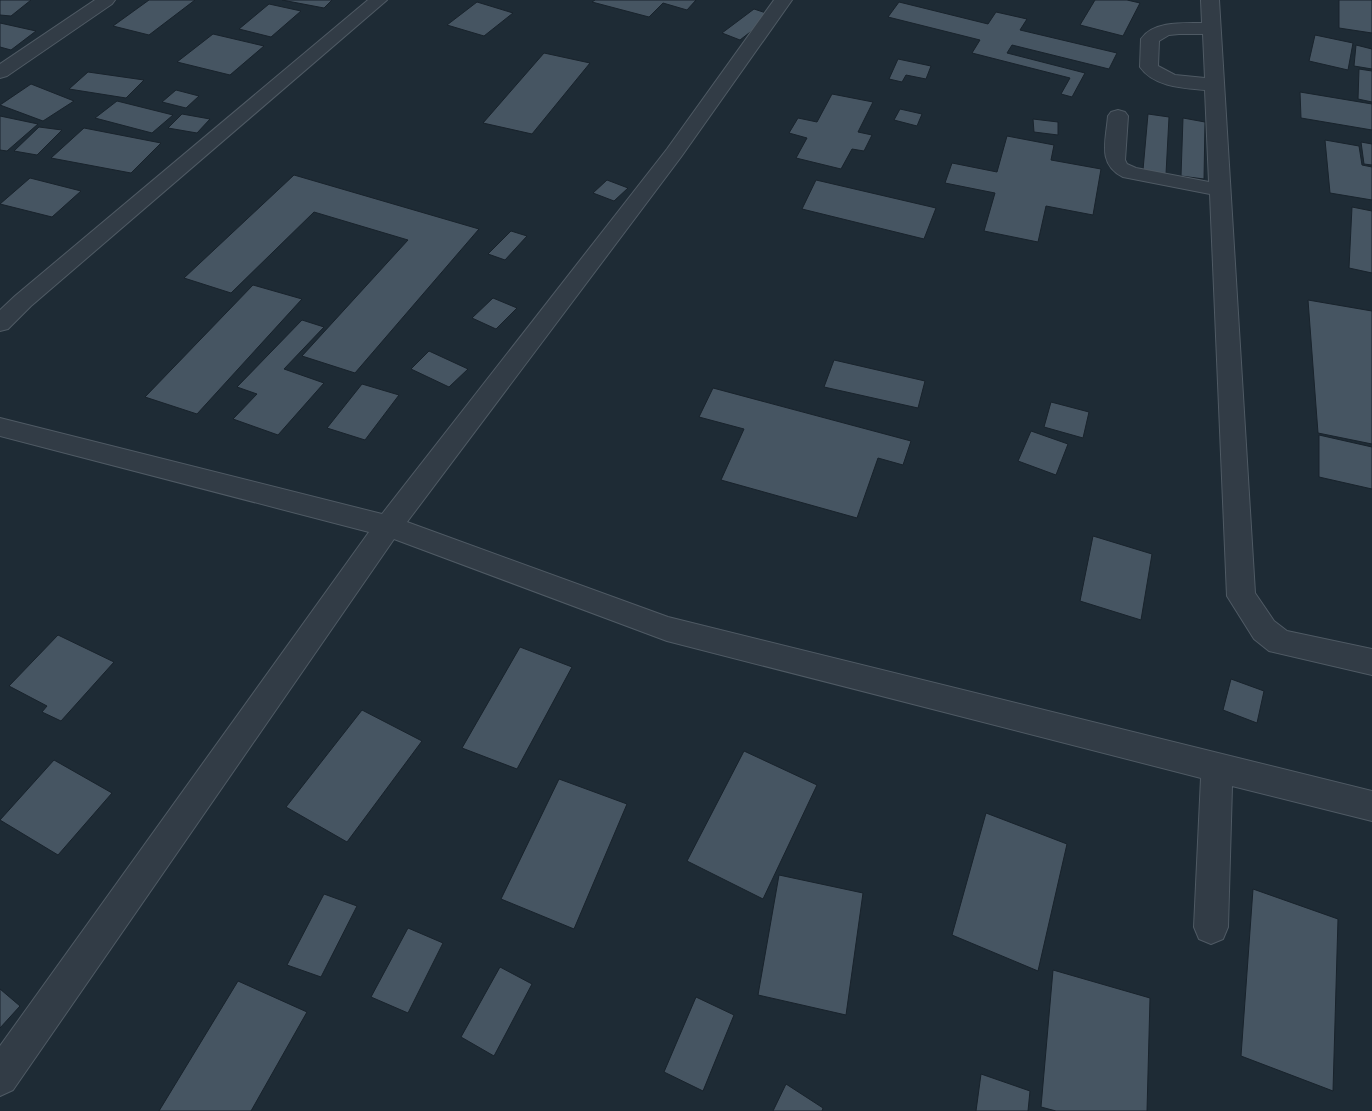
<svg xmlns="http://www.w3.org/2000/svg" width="1372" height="1111" viewBox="0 0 1372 1111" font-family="'DejaVu Sans',sans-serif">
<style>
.building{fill:#465562;stroke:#19232c}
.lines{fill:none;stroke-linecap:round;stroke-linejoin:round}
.minor-casing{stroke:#4f5a64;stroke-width:2}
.minor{fill:#323c46;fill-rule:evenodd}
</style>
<rect width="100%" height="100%" fill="#1e2b35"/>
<path class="building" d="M0 0H31L11 16 0 15Z
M149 0H195L149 35 113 26Z
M282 0H332L324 8Z
M595 0H696L687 10 663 3 649 17 592 2Z
M1095 0H1127L1140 3 1123 36 1080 25Z
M1339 0H1372V33L1339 28Z
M477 2 513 13 484 36 447 25Z
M899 2 988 24 996 12 1027 19 1020 30 1117 53 1109 69 1012 45 1007 53 1085 73 1072 97 1061 94 1070 78 972 53 980 40 888 17Z
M269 4 301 11 271 37 239 29Z
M754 9 772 15 740 40 722 33Z
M0 23 36 31 11 50 0 47Z
M213 34 264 46 230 75 177 62Z
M1315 35 1353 43 1348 70 1309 61Z
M1356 45 1372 49V69L1354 66Z
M544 53 590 63 532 134 483 123Z
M898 59 931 66 926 79 906 75 902 82 889 79Z
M1359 69 1372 71V102L1358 99Z
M88 72 144 80 126 98 69 89Z
M31 84 74 101 43 121 0 105Z
M176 90 199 96 186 108 162 102Z
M1300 92 1372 104V130L1301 118Z
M832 94 873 102 858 132 872 135 864 151 852 149 841 169 796 158 807 138 789 133 798 118 817 122Z
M117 101 173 115 152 133 95 118Z
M900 109 922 114 917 126 894 120Z
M182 114 210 119 197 133 168 128Z
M1148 114 1169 117 1166 174 1143 170Z
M0 116 38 124 7 151 0 150Z
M1183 118 1205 122 1204 179 1181 176Z
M1033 119 1058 122V135L1034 132Z
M39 127 62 130 37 155 14 151Z
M84 128 161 143 131 173 51 158Z
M1007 136 1054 145 1051 160 1101 169 1093 215 1046 206 1038 242 984 231 995 193 945 183 952 163 997 172Z
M1325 140 1359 146 1362 165 1372 167V200L1330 193Z
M1361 142 1372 144V165L1364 164Z
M294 175 479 229 355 373 302 356 408 240 314 212 231 293 184 278Z
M30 178 81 191 52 217 0 204Z
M607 180 628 188 614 201 593 193Z
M816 180 936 208 924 239 802 209Z
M1352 207 1372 211V273L1349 268Z
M511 231 527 236 505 260 488 254Z
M253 285 302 299 197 414 145 397Z
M493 298 517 308 496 329 472 318Z
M1308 300 1372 311V444L1318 433Z
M302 320 324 327 284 369 324 383 278 435 233 419 257 394 237 387Z
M429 351 468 369 449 387 411 369Z
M834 360 925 381 918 408 824 387Z
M362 384 399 395 365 440 327 428Z
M713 388 911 441 903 465 878 458 857 518 721 480 744 429 699 417Z
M1051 402 1089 412 1083 438 1044 427Z
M1031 431 1068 444 1056 475 1018 461Z
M1319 435 1372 447V489L1319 477Z
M1093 536 1152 554 1141 620 1080 601Z
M58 635 114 662 61 721 42 712 47 706 9 686Z
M520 647 572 667 517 769 462 748Z
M1231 679 1264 691 1257 723 1223 710Z
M362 710 422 741 347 842 286 807Z
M744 751 817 785 763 899 687 861Z
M54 760 112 793 58 855 0 820Z
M559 779 627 804 574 929 501 899Z
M986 813 1067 844 1038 971 952 935Z
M779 875 863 893 846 1015 758 995Z
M1253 889 1338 919 1333 1091 1241 1056Z
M324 894 357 906 321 977 287 965Z
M408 928 443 943 408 1013 371 997Z
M500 967 532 984 494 1056 461 1037Z
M1053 970 1150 998 1147 1111H1056L1041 1107Z
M238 981 307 1012 251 1111H159Z
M0 989 20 1006 0 1028Z
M696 997 734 1015 703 1091 664 1072Z
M981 1074 1030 1091 1028 1111H976Z
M786 1084 823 1108 822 1111H773Z"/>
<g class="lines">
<g class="minor-casing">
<path id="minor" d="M95 0H115L112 4 7 76 0 78V64Z
M368 0H387L31 306 8 329 0 331V310L15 296Z
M774 0H792L681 157 407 522 668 617 1372 791V821L1232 786 1228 927 1223 939 1211 944 1199 939 1194 927 1201 778 667 641 394 539 13 1090 0 1096V1046L369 532 0 436V418L382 514 667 149Z
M1201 0H1219L1255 593 1274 621 1287 631 1372 649V675L1269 651 1254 639 1227 596 1210 194 1123 177C1097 164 1106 141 1108 116L1111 112 1118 110 1125 112 1128 116 1125 160 1127 164 1136 168 1209 182 1205 90C1183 88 1154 87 1140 67L1141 39C1153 21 1183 23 1202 23ZM1179 34H1203L1205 78 1175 75 1158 66 1159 41 1169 35Z"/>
</g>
<use href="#minor" class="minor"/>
</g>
</svg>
